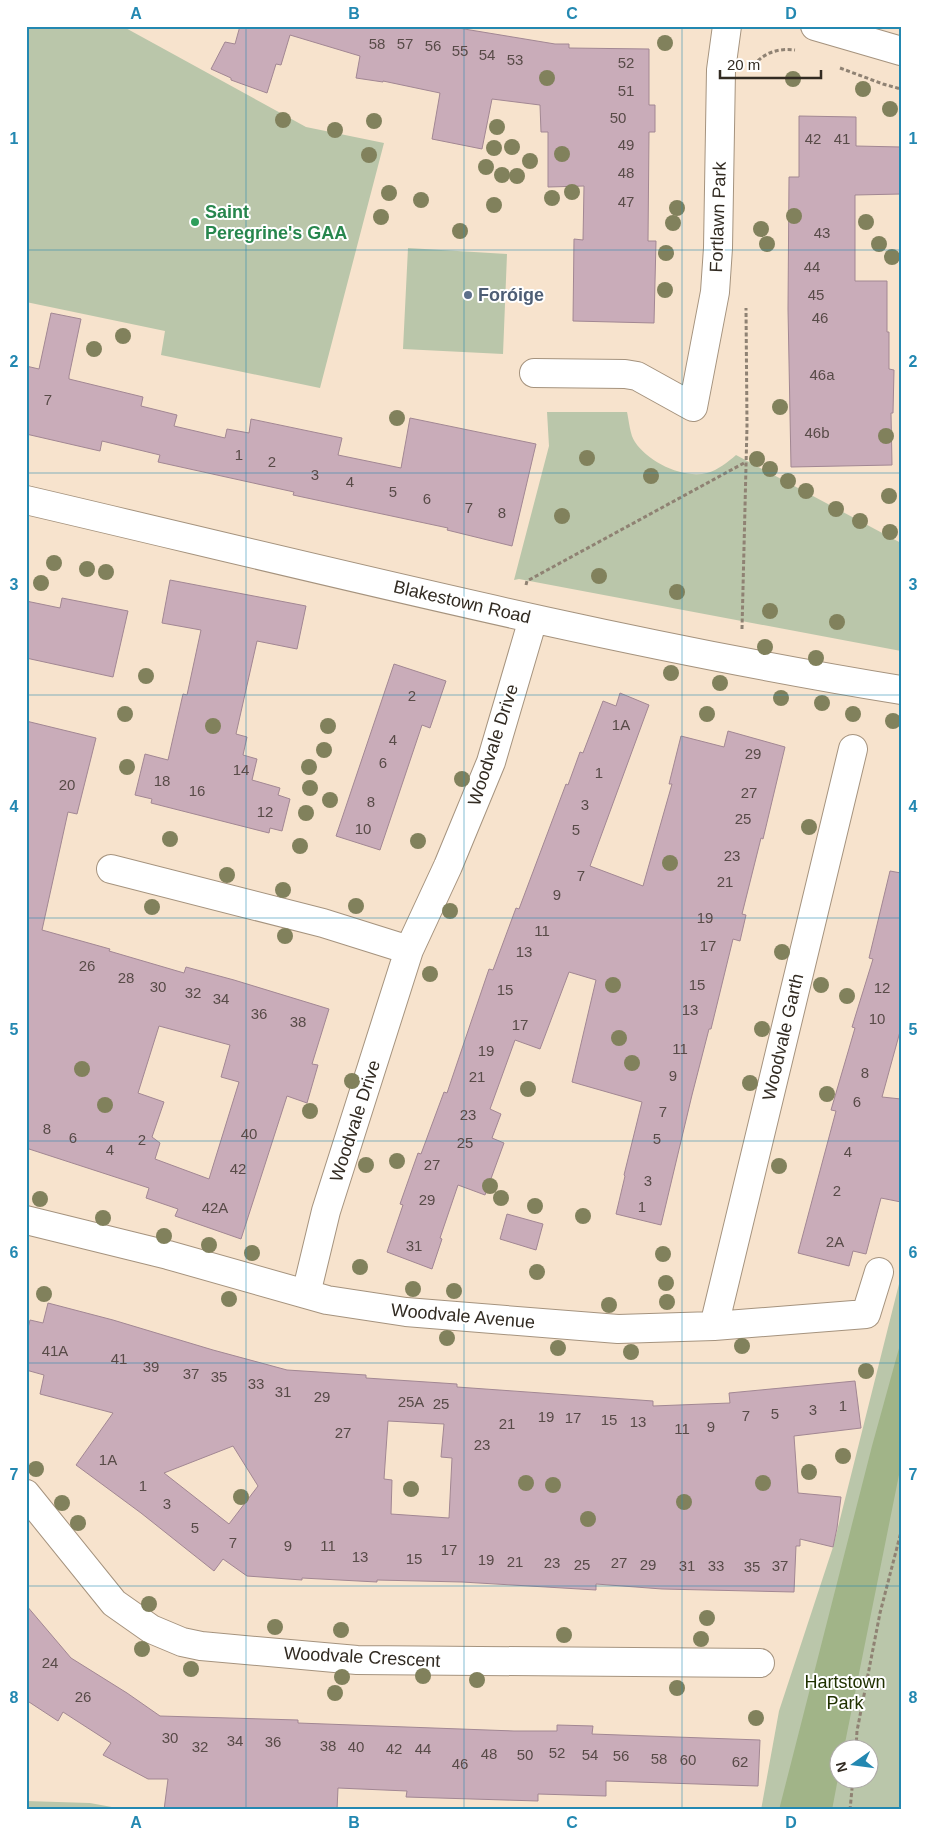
<svg xmlns="http://www.w3.org/2000/svg" width="927" height="1836" viewBox="0 0 927 1836" font-family="Arial,sans-serif">
<style>
.green{fill:#bac6aa;fill-rule:evenodd}
.forest{fill:#a1b488}
.building{fill:#c9acb9;stroke:#a28793;fill-rule:evenodd}
.lines{fill:none;stroke-linecap:round;stroke-linejoin:round}
.minor-casing{stroke:#a5937e;stroke-width:30}
.path{stroke:#8f8273;stroke-width:3;stroke-dasharray:4 2.5;stroke-linecap:butt}
.minor{stroke:#fff;stroke-width:28}
.tree{fill:#81815c}
.grid{fill:none;stroke:#2388b1;stroke-width:1;stroke-opacity:0.55}
.leisure-dot{fill:#2e9e5b;stroke:#fff;stroke-width:2}
.service-dot{fill:#5c6f8a;stroke:#fff;stroke-width:2}
.labels{text-anchor:middle;stroke-width:4;stroke-linejoin:round;paint-order:stroke}
.number-label{font-size:15px;fill:#584b48}
.leisure-label{font-size:18px;font-weight:bold;fill:#27864d;stroke:#fff;text-anchor:start}
.street-label{font-size:18px;fill:#322b22;stroke:#fff}
.service-label{font-size:18px;font-weight:bold;fill:#4e5e75;stroke:#fff;text-anchor:start}
.park-label{font-size:18px;fill:#203100;stroke:#fff}
.neatline{fill:none;stroke:#2388b1;stroke-width:2}
.grid-label{font-size:16px;text-anchor:middle;font-weight:bold;fill:#2388b1}
</style>
<rect width="100%" height="100%" fill="#f7e3cd"/>
<path class="green" d="M26 26H122L306 127 384 143 320 388 161 355 165 331 26 302Z
M408 248 507 254 503 354 403 349Z
M547 412H627C629 421 630 435 635 442 648 462 683 479 707 473 718 470 728 462 736 455L901 543V651L519 579 514 580 549 446Z
M901 1276V1810H761L779 1711 833 1547ZM840 1748H870V1778H840Z
M26 1801 90 1803 128 1810H26Z"/>
<path class="forest" d="M901 1341V1465L844 1748H840L839 1773 832 1810H779L872 1446Z"/>
<path class="building" d="M240 26H446L555 44H569V48L649 49V105H655V132H649L648 241H656L654 323 573 321 574 239 583 240 584 186 548 187V132H541L540 105 492 99 482 149 432 139 440 93 383 81V82L356 78 360 56 290 35 281 65 276 64 267 93 231 80V78L211 69 225 42 235 44Z
M799 116 856 117V146L901 147V194L855 195V281H887V332H889V369L894 370 893 413H891L892 465 791 467 788 309 789 177H799Z
M51 313 81 319 69 376V379L143 397 141 406 177 415 174 426 225 438 227 429 249 433 251 419 342 438 338 455 401 468 410 418 536 444 512 546 447 530 448 528 293 495 294 492 158 462 160 455 102 441 100 451 26 434V366L39 369Z
M170 580 306 606 297 649 257 641 236 734 247 737 243 755 257 759 252 780 280 788 278 795 290 799 282 831 270 828 269 833 151 803 152 799 135 795 145 754 168 760 183 694 187 695 201 630 162 623Z
M62 598 128 611 113 677 26 658V601L60 608Z
M394 664 446 681 430 728 422 725 380 850 336 836Z
M620 693 649 705 590 866 643 886 672 784H669L681 736 724 747 728 731 785 747 763 839 761 838 742 914 746 915 740 941 733 939 711 1029H709L692 1095 661 1225 616 1214 625 1176 624 1175 642 1102 572 1082 596 980 569 972 540 1049 515 1040 490 1109 501 1114 492 1138 504 1143 485 1195 458 1185 440 1238 442 1239 432 1269 387 1252 403 1205 400 1204 418 1153 421 1154 444 1092 447 1093 489 969 493 970 516 908 519 909 566 784 568 785 580 752 583 753 603 701 616 706Z
M26 721 96 738 77 814 68 812 42 930 110 949 109 951 184 973 186 967 234 980 329 1009 312 1064 318 1065 307 1103 287 1096 241 1239 175 1216 178 1209 146 1198 149 1188 26 1148ZM159 1026 230 1045 221 1077 239 1082 209 1179 155 1159 160 1143 152 1137 164 1102 138 1093Z
M890 871 901 873V1028L882 1097 901 1099V1202L881 1198 866 1254 853 1251 849 1266 798 1253 836 1111 831 1110 855 1028 852 1027 873 959 869 958Z
M507 1214 543 1224 536 1250 500 1239Z
M48 1303 113 1320 213 1350 287 1370 366 1375V1378L457 1384V1387L653 1401V1406L730 1403 729 1393 855 1381 861 1428 794 1436 798 1493 841 1497 837 1528 833 1547 800 1539V1546H796L794 1592 662 1589 596 1584V1590L462 1582 377 1580V1582L302 1578V1580L247 1576 223 1559 214 1571 141 1513 76 1465 113 1413 40 1394 44 1375 26 1370V1336L30 1320 43 1323ZM388 1421 444 1424 441 1457 452 1458 449 1518 391 1514 392 1480 384 1479ZM233 1446 258 1486 229 1524 164 1473Z
M26 1605 71 1658 127 1693 160 1716 298 1720V1723L514 1731H557V1725L593 1726 592 1734 760 1740 758 1786 606 1781V1796L538 1794V1801L406 1797 407 1791 338 1788 337 1810H164L168 1779H148L103 1755 111 1743 63 1712 58 1721 26 1700Z"/>
<g class="lines">
<g class="minor-casing">
<path id="minor" d="M815 26 901 51
M534 373 625 374 637 376 693 407 715 292 718 248 721 70 727 26
M26 500C317 568 606 642 901 690
M111 869 323 923 409 950
M26 1220 168 1255 327 1300 406 1312 618 1329 714 1326 866 1314 879 1272
M306 1294 326 1211 409 950 448 866 491 762 533 619
M714 1326 853 749
M26 1494 114 1603 151 1629 182 1642 201 1646 357 1660 760 1663"/>
</g>
<path class="path" d="M754 66C763 52 780 48 795 50
M840 68 883 84 901 89
M526 585 527 581 744 463
M742 629 747 426 746 308
M856 1748 857 1731 880 1613 901 1532
M850 1810 853 1778"/>
<use href="#minor" class="minor"/>
</g>
<g class="tree">
<circle cx="665" cy="43" r="8"/>
<circle cx="547" cy="78" r="8"/>
<circle cx="793" cy="79" r="8"/>
<circle cx="863" cy="89" r="8"/>
<circle cx="890" cy="109" r="8"/>
<circle cx="283" cy="120" r="8"/>
<circle cx="374" cy="121" r="8"/>
<circle cx="497" cy="127" r="8"/>
<circle cx="335" cy="130" r="8"/>
<circle cx="512" cy="147" r="8"/>
<circle cx="494" cy="148" r="8"/>
<circle cx="562" cy="154" r="8"/>
<circle cx="369" cy="155" r="8"/>
<circle cx="530" cy="161" r="8"/>
<circle cx="486" cy="167" r="8"/>
<circle cx="502" cy="175" r="8"/>
<circle cx="517" cy="176" r="8"/>
<circle cx="572" cy="192" r="8"/>
<circle cx="389" cy="193" r="8"/>
<circle cx="552" cy="198" r="8"/>
<circle cx="421" cy="200" r="8"/>
<circle cx="494" cy="205" r="8"/>
<circle cx="677" cy="208" r="8"/>
<circle cx="794" cy="216" r="8"/>
<circle cx="381" cy="217" r="8"/>
<circle cx="866" cy="222" r="8"/>
<circle cx="673" cy="223" r="8"/>
<circle cx="761" cy="229" r="8"/>
<circle cx="460" cy="231" r="8"/>
<circle cx="767" cy="244" r="8"/>
<circle cx="879" cy="244" r="8"/>
<circle cx="666" cy="253" r="8"/>
<circle cx="892" cy="257" r="8"/>
<circle cx="665" cy="290" r="8"/>
<circle cx="123" cy="336" r="8"/>
<circle cx="94" cy="349" r="8"/>
<circle cx="780" cy="407" r="8"/>
<circle cx="397" cy="418" r="8"/>
<circle cx="886" cy="436" r="8"/>
<circle cx="587" cy="458" r="8"/>
<circle cx="757" cy="459" r="8"/>
<circle cx="770" cy="469" r="8"/>
<circle cx="651" cy="476" r="8"/>
<circle cx="788" cy="481" r="8"/>
<circle cx="806" cy="491" r="8"/>
<circle cx="889" cy="496" r="8"/>
<circle cx="836" cy="509" r="8"/>
<circle cx="562" cy="516" r="8"/>
<circle cx="860" cy="521" r="8"/>
<circle cx="890" cy="532" r="8"/>
<circle cx="54" cy="563" r="8"/>
<circle cx="87" cy="569" r="8"/>
<circle cx="106" cy="572" r="8"/>
<circle cx="599" cy="576" r="8"/>
<circle cx="41" cy="583" r="8"/>
<circle cx="677" cy="592" r="8"/>
<circle cx="770" cy="611" r="8"/>
<circle cx="837" cy="622" r="8"/>
<circle cx="765" cy="647" r="8"/>
<circle cx="816" cy="658" r="8"/>
<circle cx="671" cy="673" r="8"/>
<circle cx="146" cy="676" r="8"/>
<circle cx="720" cy="683" r="8"/>
<circle cx="781" cy="698" r="8"/>
<circle cx="822" cy="703" r="8"/>
<circle cx="125" cy="714" r="8"/>
<circle cx="707" cy="714" r="8"/>
<circle cx="853" cy="714" r="8"/>
<circle cx="893" cy="721" r="8"/>
<circle cx="213" cy="726" r="8"/>
<circle cx="328" cy="726" r="8"/>
<circle cx="324" cy="750" r="8"/>
<circle cx="127" cy="767" r="8"/>
<circle cx="309" cy="767" r="8"/>
<circle cx="462" cy="779" r="8"/>
<circle cx="310" cy="788" r="8"/>
<circle cx="330" cy="800" r="8"/>
<circle cx="306" cy="813" r="8"/>
<circle cx="809" cy="827" r="8"/>
<circle cx="170" cy="839" r="8"/>
<circle cx="418" cy="841" r="8"/>
<circle cx="300" cy="846" r="8"/>
<circle cx="670" cy="863" r="8"/>
<circle cx="227" cy="875" r="8"/>
<circle cx="283" cy="890" r="8"/>
<circle cx="356" cy="906" r="8"/>
<circle cx="152" cy="907" r="8"/>
<circle cx="450" cy="911" r="8"/>
<circle cx="285" cy="936" r="8"/>
<circle cx="782" cy="952" r="8"/>
<circle cx="430" cy="974" r="8"/>
<circle cx="613" cy="985" r="8"/>
<circle cx="821" cy="985" r="8"/>
<circle cx="847" cy="996" r="8"/>
<circle cx="762" cy="1029" r="8"/>
<circle cx="619" cy="1038" r="8"/>
<circle cx="632" cy="1063" r="8"/>
<circle cx="82" cy="1069" r="8"/>
<circle cx="352" cy="1081" r="8"/>
<circle cx="750" cy="1083" r="8"/>
<circle cx="528" cy="1089" r="8"/>
<circle cx="827" cy="1094" r="8"/>
<circle cx="105" cy="1105" r="8"/>
<circle cx="310" cy="1111" r="8"/>
<circle cx="397" cy="1161" r="8"/>
<circle cx="366" cy="1165" r="8"/>
<circle cx="779" cy="1166" r="8"/>
<circle cx="490" cy="1186" r="8"/>
<circle cx="501" cy="1198" r="8"/>
<circle cx="40" cy="1199" r="8"/>
<circle cx="535" cy="1206" r="8"/>
<circle cx="583" cy="1216" r="8"/>
<circle cx="103" cy="1218" r="8"/>
<circle cx="164" cy="1236" r="8"/>
<circle cx="209" cy="1245" r="8"/>
<circle cx="252" cy="1253" r="8"/>
<circle cx="663" cy="1254" r="8"/>
<circle cx="360" cy="1267" r="8"/>
<circle cx="537" cy="1272" r="8"/>
<circle cx="666" cy="1283" r="8"/>
<circle cx="413" cy="1289" r="8"/>
<circle cx="454" cy="1291" r="8"/>
<circle cx="44" cy="1294" r="8"/>
<circle cx="229" cy="1299" r="8"/>
<circle cx="667" cy="1302" r="8"/>
<circle cx="609" cy="1305" r="8"/>
<circle cx="447" cy="1338" r="8"/>
<circle cx="742" cy="1346" r="8"/>
<circle cx="558" cy="1348" r="8"/>
<circle cx="631" cy="1352" r="8"/>
<circle cx="866" cy="1371" r="8"/>
<circle cx="843" cy="1456" r="8"/>
<circle cx="36" cy="1469" r="8"/>
<circle cx="809" cy="1472" r="8"/>
<circle cx="526" cy="1483" r="8"/>
<circle cx="763" cy="1483" r="8"/>
<circle cx="553" cy="1485" r="8"/>
<circle cx="411" cy="1489" r="8"/>
<circle cx="241" cy="1497" r="8"/>
<circle cx="684" cy="1502" r="8"/>
<circle cx="62" cy="1503" r="8"/>
<circle cx="588" cy="1519" r="8"/>
<circle cx="78" cy="1523" r="8"/>
<circle cx="149" cy="1604" r="8"/>
<circle cx="707" cy="1618" r="8"/>
<circle cx="275" cy="1627" r="8"/>
<circle cx="341" cy="1630" r="8"/>
<circle cx="564" cy="1635" r="8"/>
<circle cx="701" cy="1639" r="8"/>
<circle cx="142" cy="1649" r="8"/>
<circle cx="191" cy="1669" r="8"/>
<circle cx="423" cy="1676" r="8"/>
<circle cx="342" cy="1677" r="8"/>
<circle cx="477" cy="1680" r="8"/>
<circle cx="677" cy="1688" r="8"/>
<circle cx="335" cy="1693" r="8"/>
<circle cx="756" cy="1718" r="8"/>
</g>
<path class="grid" d="M246 26V1810M464 26V1810M682 26V1810M26 250H901M26 473H901M26 695H901M26 918H901M26 1141H901M26 1363H901M26 1586H901"/>
<circle class="leisure-dot" cx="195" cy="222" r="5"/>
<circle class="service-dot" cx="468" cy="295" r="5"/>
<g class="labels">
<g class="number-label">
<text x="377" y="49">58</text>
<text x="405" y="49">57</text>
<text x="433" y="51">56</text>
<text x="460" y="56">55</text>
<text x="487" y="60">54</text>
<text x="515" y="65">53</text>
<text x="626" y="68">52</text>
<text x="626" y="96">51</text>
<text x="618" y="123">50</text>
<text x="813" y="144">42</text>
<text x="842" y="144">41</text>
<text x="626" y="150">49</text>
<text x="626" y="178">48</text>
<text x="626" y="207">47</text>
<text x="822" y="238">43</text>
<text x="812" y="272">44</text>
<text x="816" y="300">45</text>
<text x="820" y="323">46</text>
<text x="822" y="380">46a</text>
<text x="48" y="405">7</text>
<text x="817" y="438">46b</text>
<text x="239" y="460">1</text>
<text x="272" y="467">2</text>
<text x="315" y="480">3</text>
<text x="350" y="487">4</text>
<text x="393" y="497">5</text>
<text x="427" y="504">6</text>
<text x="469" y="513">7</text>
<text x="502" y="518">8</text>
<text x="412" y="701">2</text>
<text x="621" y="730">1A</text>
<text x="393" y="745">4</text>
<text x="753" y="759">29</text>
<text x="383" y="768">6</text>
<text x="241" y="775">14</text>
<text x="599" y="778">1</text>
<text x="162" y="786">18</text>
<text x="67" y="790">20</text>
<text x="197" y="796">16</text>
<text x="749" y="798">27</text>
<text x="371" y="807">8</text>
<text x="585" y="810">3</text>
<text x="265" y="817">12</text>
<text x="743" y="824">25</text>
<text x="363" y="834">10</text>
<text x="576" y="835">5</text>
<text x="732" y="861">23</text>
<text x="581" y="881">7</text>
<text x="725" y="887">21</text>
<text x="557" y="900">9</text>
<text x="705" y="923">19</text>
<text x="542" y="936">11</text>
<text x="708" y="951">17</text>
<text x="524" y="957">13</text>
<text x="87" y="971">26</text>
<text x="126" y="983">28</text>
<text x="697" y="990">15</text>
<text x="158" y="992">30</text>
<text x="882" y="993">12</text>
<text x="505" y="995">15</text>
<text x="193" y="998">32</text>
<text x="221" y="1004">34</text>
<text x="690" y="1015">13</text>
<text x="259" y="1019">36</text>
<text x="877" y="1024">10</text>
<text x="298" y="1027">38</text>
<text x="520" y="1030">17</text>
<text x="680" y="1054">11</text>
<text x="486" y="1056">19</text>
<text x="865" y="1078">8</text>
<text x="673" y="1081">9</text>
<text x="477" y="1082">21</text>
<text x="857" y="1107">6</text>
<text x="663" y="1117">7</text>
<text x="468" y="1120">23</text>
<text x="47" y="1134">8</text>
<text x="249" y="1139">40</text>
<text x="73" y="1143">6</text>
<text x="657" y="1144">5</text>
<text x="142" y="1145">2</text>
<text x="465" y="1148">25</text>
<text x="110" y="1155">4</text>
<text x="848" y="1157">4</text>
<text x="432" y="1170">27</text>
<text x="238" y="1174">42</text>
<text x="648" y="1186">3</text>
<text x="837" y="1196">2</text>
<text x="427" y="1205">29</text>
<text x="642" y="1212">1</text>
<text x="215" y="1213">42A</text>
<text x="835" y="1247">2A</text>
<text x="414" y="1251">31</text>
<text x="55" y="1356">41A</text>
<text x="119" y="1364">41</text>
<text x="151" y="1372">39</text>
<text x="191" y="1379">37</text>
<text x="219" y="1382">35</text>
<text x="256" y="1389">33</text>
<text x="283" y="1397">31</text>
<text x="322" y="1402">29</text>
<text x="411" y="1407">25A</text>
<text x="441" y="1409">25</text>
<text x="843" y="1411">1</text>
<text x="813" y="1415">3</text>
<text x="775" y="1419">5</text>
<text x="746" y="1421">7</text>
<text x="546" y="1422">19</text>
<text x="573" y="1423">17</text>
<text x="609" y="1425">15</text>
<text x="638" y="1427">13</text>
<text x="507" y="1429">21</text>
<text x="711" y="1432">9</text>
<text x="682" y="1434">11</text>
<text x="343" y="1438">27</text>
<text x="482" y="1450">23</text>
<text x="108" y="1465">1A</text>
<text x="143" y="1491">1</text>
<text x="167" y="1509">3</text>
<text x="195" y="1533">5</text>
<text x="233" y="1548">7</text>
<text x="288" y="1551">9</text>
<text x="328" y="1551">11</text>
<text x="449" y="1555">17</text>
<text x="360" y="1562">13</text>
<text x="414" y="1564">15</text>
<text x="486" y="1565">19</text>
<text x="515" y="1567">21</text>
<text x="552" y="1568">23</text>
<text x="619" y="1568">27</text>
<text x="582" y="1570">25</text>
<text x="648" y="1570">29</text>
<text x="687" y="1571">31</text>
<text x="716" y="1571">33</text>
<text x="780" y="1571">37</text>
<text x="752" y="1572">35</text>
<text x="50" y="1668">24</text>
<text x="83" y="1702">26</text>
<text x="170" y="1743">30</text>
<text x="235" y="1746">34</text>
<text x="273" y="1747">36</text>
<text x="328" y="1751">38</text>
<text x="200" y="1752">32</text>
<text x="356" y="1752">40</text>
<text x="394" y="1754">42</text>
<text x="423" y="1754">44</text>
<text x="557" y="1758">52</text>
<text x="489" y="1759">48</text>
<text x="525" y="1760">50</text>
<text x="590" y="1760">54</text>
<text x="621" y="1761">56</text>
<text x="659" y="1764">58</text>
<text x="688" y="1765">60</text>
<text x="740" y="1767">62</text>
<text x="460" y="1769">46</text>
</g>
<g class="leisure-label">
<text x="205" y="218">Saint<tspan x="205" dy="21">Peregrine's GAA</tspan></text>
</g>
<g class="street-label">
<text transform="translate(718 217) rotate(-88)" y="6">Fortlawn Park</text>
<text transform="translate(462 602) rotate(13)" y="6">Blakestown Road</text>
<text transform="translate(493 745) rotate(-72)" y="6">Woodvale Drive</text>
<text transform="translate(783 1037) rotate(-77)" y="6">Woodvale Garth</text>
<text transform="translate(355 1121) rotate(-72)" y="6">Woodvale Drive</text>
<text transform="translate(463 1316) rotate(5)" y="6">Woodvale Avenue</text>
<text transform="translate(362 1657) rotate(3)" y="6">Woodvale Crescent</text>
</g>
<g class="service-label">
<text x="478" y="301">Foróige</text>
</g>
<g class="park-label">
<text x="845" y="1688">Hartstown<tspan x="845" dy="21">Park</tspan></text>
</g>
</g>
<rect width="927" height="1836" fill="none" stroke="#ffffff" stroke-width="55"/>
<g transform="translate(854 1764) rotate(256)"><circle r="24" fill="#ffffff" stroke="#adaaa7"/>
<path d="M0-4L9 19L0 12L-9 19Z" fill="#2388b1"/>
<text y="-8" font-size="14" font-weight="bold" text-anchor="middle" fill="#322b22">N</text>
</g>
<path d="M720 70v8h101v-8" fill="none" stroke="#322b22" stroke-width="2.5"/>
<text x="727" y="70" font-size="15" fill="#322b22" stroke="#ffffff" stroke-width="4" paint-order="stroke">20 m</text>
<rect x="28" y="28" width="872" height="1780" class="neatline"/>
<g class="grid-label">
<text x="136" y="19">A</text>
<text x="354" y="19">B</text>
<text x="572" y="19">C</text>
<text x="791" y="19">D</text>
<text x="14" y="144">1</text>
<text x="913" y="144">1</text>
<text x="14" y="367">2</text>
<text x="913" y="367">2</text>
<text x="14" y="590">3</text>
<text x="913" y="590">3</text>
<text x="14" y="812">4</text>
<text x="913" y="812">4</text>
<text x="14" y="1035">5</text>
<text x="913" y="1035">5</text>
<text x="14" y="1258">6</text>
<text x="913" y="1258">6</text>
<text x="14" y="1480">7</text>
<text x="913" y="1480">7</text>
<text x="14" y="1703">8</text>
<text x="913" y="1703">8</text>
<text x="136" y="1828">A</text>
<text x="354" y="1828">B</text>
<text x="572" y="1828">C</text>
<text x="791" y="1828">D</text>
</g>
</svg>
